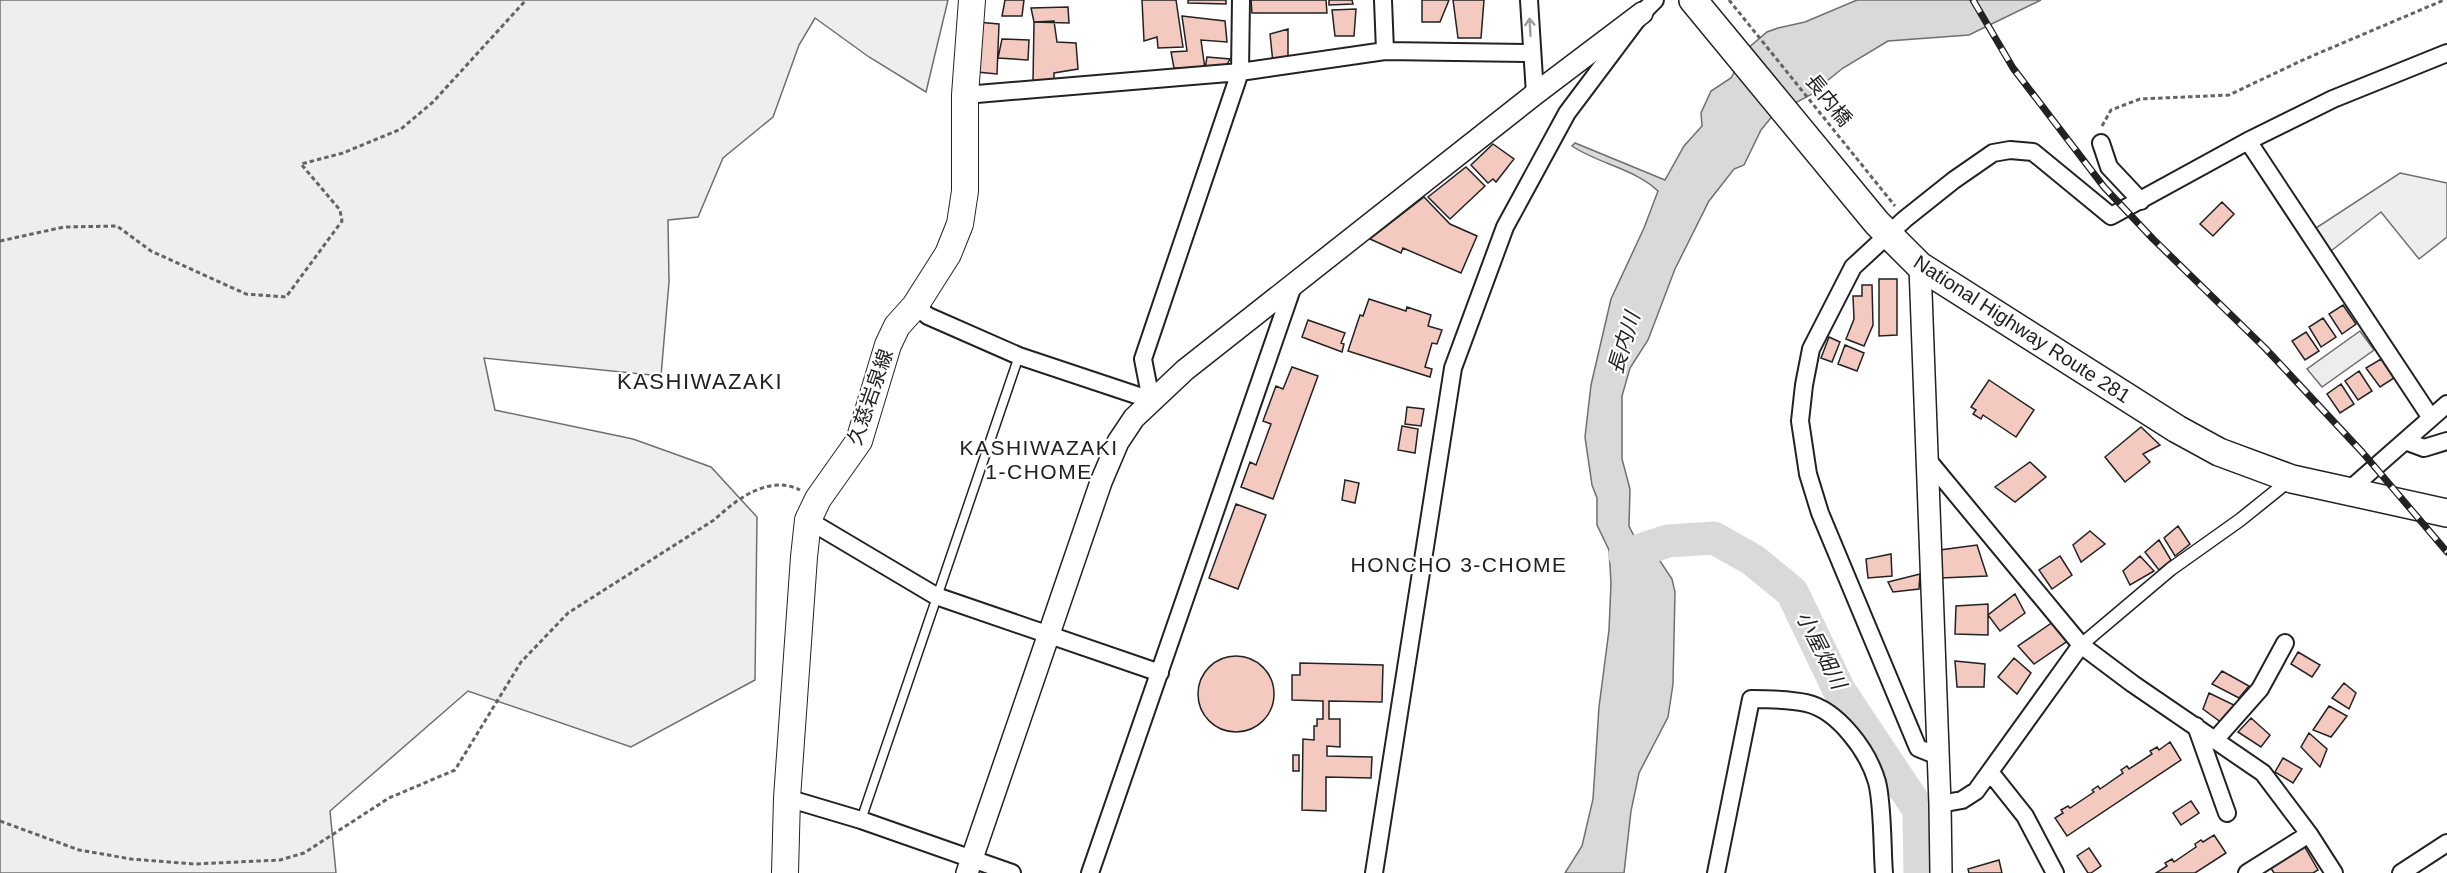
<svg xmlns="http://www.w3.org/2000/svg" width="2447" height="873" viewBox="0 0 2447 873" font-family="Arial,'Noto Sans JP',sans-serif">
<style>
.green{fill:#eee;stroke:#6f6f6f;stroke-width:1.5}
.parking{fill:#ededed;stroke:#6f6f6f;stroke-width:1.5}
.water{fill:#d9d9d9;stroke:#6f6f6f;stroke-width:1.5}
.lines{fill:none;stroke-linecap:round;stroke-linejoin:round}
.river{stroke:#d9d9d9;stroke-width:33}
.building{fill:#f3c9c0;stroke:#222;stroke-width:1.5}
.service-casing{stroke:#222;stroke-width:11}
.pedestrian-casing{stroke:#222;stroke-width:15}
.minor-casing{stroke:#222;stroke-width:20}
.tertiary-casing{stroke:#222;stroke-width:24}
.primary-casing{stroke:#222;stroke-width:28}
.trunk-casing{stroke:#222;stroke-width:30}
.path{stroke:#646464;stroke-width:3;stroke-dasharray:4.5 3;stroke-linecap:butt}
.service{stroke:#fff;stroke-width:8}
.pedestrian{stroke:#fff;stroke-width:12}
.minor{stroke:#fff;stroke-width:16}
.tertiary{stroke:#fff;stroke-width:21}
.primary{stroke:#fff;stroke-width:26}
.trunk{stroke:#fff;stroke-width:27}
.rail-casing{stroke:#222;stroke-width:7}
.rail{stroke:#fff;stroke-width:4.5;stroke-dasharray:14;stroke-linecap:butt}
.oneway{stroke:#9c9c9c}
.labels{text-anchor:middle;stroke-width:4.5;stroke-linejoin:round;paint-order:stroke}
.street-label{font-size:20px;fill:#222;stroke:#fff}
.water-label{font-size:21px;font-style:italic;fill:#222;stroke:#fff}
.neighbourhood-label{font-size:21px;letter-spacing:1.5px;fill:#222;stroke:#fff}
.quarter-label{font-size:22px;letter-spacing:1.5px;fill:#222;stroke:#fff}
</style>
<rect width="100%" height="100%" fill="#fff"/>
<path class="green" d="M0 0H948L926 92 869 57 815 18 799 45 773 117 723 158 698 217 668 220 669 282 661 376 484 358 495 410 633 439 711 467 757 517 755 680 631 747 468 691 330 811 336 873H0Z
M2400 173 2447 183V237L2419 259 2381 212 2331 251 2316 228Z"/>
<path class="parking" d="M2360 331 2374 350 2322 387 2307 369Z"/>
<path class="water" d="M1857 0H2041L1969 35 1888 41 1843 68 1822 85 1818 91 1774 114 1761 130 1744 165 1734 169 1709 201 1675 269 1648 340 1630 368 1622 396V459L1630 489 1629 526 1636 540 1658 558 1672 579 1675 592 1673 684 1668 717 1639 773 1631 811 1624 873H1565L1582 846 1593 799 1599 707 1609 630 1611 583 1609 550 1597 525V498L1592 485 1585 437 1591 385 1611 299 1644 228 1658 191C1635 169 1599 164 1572 146L1575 143 1665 180 1684 146 1702 126 1701 113 1711 91 1731 78 1747 49 1767 32 1778 28 1805 22Z"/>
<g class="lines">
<path class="river" d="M1625 555 1668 541 1714 538 1753 560 1792 592 1839 690 1919 810 1920 873"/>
</g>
<path class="building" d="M1005 0H1024L1022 16H1002Z
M1142 0H1176L1183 47 1158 48 1157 37 1144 41Z
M1188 0H1226V4L1188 3Z
M1251 0H1326L1327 13H1252Z
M1329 0H1352L1353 4 1329 5Z
M1422 0H1449L1440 22H1422Z
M1453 0H1484L1481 38H1458Z
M1068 7 1069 23 1034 22 1031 8Z
M1356 9 1354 36H1335L1332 10Z
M1182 16 1225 21 1227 42 1201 40 1205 69 1174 68 1171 52 1187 51Z
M1054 21 1057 42 1076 43 1078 69 1054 73V81H1033L1034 22Z
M977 22 999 24 997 74 977 72Z
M1288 29V60L1273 63 1270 34Z
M1002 39 1029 40 1028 60 998 58Z
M1207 57 1230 59 1224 70 1205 69Z
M1493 144 1514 159 1496 182 1493 179 1488 183 1471 165Z
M1466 167 1485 186 1450 219 1428 197Z
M1424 197 1450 224 1477 236 1461 273 1403 248 1401 253 1370 239Z
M2222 202 2234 214 2213 236 2200 224Z
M1879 279H1897V335L1879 336Z
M1862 285H1872L1873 325 1864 346 1846 339 1854 319 1853 296H1862Z
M1369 299 1406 311 1407 307 1431 315 1428 326 1442 330 1437 344 1432 343 1425 367 1432 369 1430 377 1348 351 1360 315 1363 316Z
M2343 305 2356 324 2342 334 2329 314Z
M2323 318 2336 337 2321 347 2309 327Z
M1308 320 1345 333 1341 343 1344 344 1342 352 1302 337Z
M2306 332 2319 351 2305 360 2292 341Z
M1829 337 1840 342 1832 362 1821 358Z
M1845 345 1864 353 1857 371 1838 364Z
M2381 359 2394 378 2380 387 2366 368Z
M1292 367 1318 376 1273 499 1241 487 1250 462 1256 465 1271 424 1263 421 1276 386 1283 389Z
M2359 371 2372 391 2358 400 2345 381Z
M1989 380 2034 410 2016 437 1983 415 1981 419 1973 414 1976 410 1971 407Z
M2341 384 2354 404 2340 413 2327 394Z
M1407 407 1424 409 1421 426 1405 424Z
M1402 426 1418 429 1415 453 1398 450Z
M2141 427 2160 445 2143 454 2150 462 2125 482 2105 457Z
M2030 462 2046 477 2015 502 1995 487Z
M1345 480 1359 483 1355 503 1342 500Z
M1236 504 1266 515 1238 589 1209 578Z
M2178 526 2190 544 2175 556 2164 538Z
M2090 531 2105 544 2081 562 2073 545Z
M2159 540 2171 560 2159 570 2145 552Z
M1977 545 1987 576 1941 578 1940 550Z
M1891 554 1892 576 1868 578 1866 559Z
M2060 556 2072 575 2052 589 2039 570Z
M2140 556 2154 571 2130 585 2123 571Z
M1920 574 1919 589 1893 592 1888 582Z
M2015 594 2025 613 2000 631 1988 615Z
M1988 604V635L1955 634 1956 606Z
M2053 622 2069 640 2034 664 2018 646Z
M2298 652 2320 665 2312 677 2291 664Z
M1198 694a38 38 0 1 1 76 0a38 38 0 1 1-76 0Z
M2014 658 2031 673 2017 694 1998 677Z
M1955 661 1985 664 1984 687H1957Z
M1300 663 1383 665 1382 702 1329 701V719H1340V747L1327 746V756L1372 757 1371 778 1326 777V811L1302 810 1303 739 1314 740V726H1317V719H1323V701L1292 700V675H1300Z
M2222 671 2249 686 2239 698 2212 684Z
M2344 683 2356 693 2349 709 2332 698Z
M2209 693 2236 706 2222 723 2203 709Z
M2329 706 2347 716 2331 737 2313 730Z
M2251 718 2270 735 2261 747 2238 732Z
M2309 733 2327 749 2320 767 2301 747Z
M2170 742 2181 760 2067 836 2055 818 2063 813 2061 810 2068 806 2070 808 2094 792 2092 790 2098 786 2100 789 2123 773 2121 770 2127 766 2129 769 2152 754 2150 751 2157 747 2159 750Z
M1293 755H1299V771H1293Z
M2283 758 2302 769 2293 783 2275 772Z
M2191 801 2199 813 2181 825 2173 813Z
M2214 835 2226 853 2195 873H2156L2167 866 2165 863 2172 859 2174 862 2196 847 2195 844 2201 840 2203 842Z
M2303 844 2318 870 2313 873H2274L2269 865Z
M2089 848 2101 866 2091 873H2088L2077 856Z
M1999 860 2002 873H1969L1968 869Z"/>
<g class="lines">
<g class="service-casing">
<path id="service" d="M861 820 1019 356"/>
</g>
<g class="pedestrian-casing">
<path id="pedestrian" d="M2081 645 2171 569 2240 520 2291 479"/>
</g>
<g class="minor-casing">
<path id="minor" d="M1383 0 1385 51
M1529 0 1535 94
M965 95 1240 72 1385 51 1531 53
M2248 141 2431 418
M2101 143 2109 167 2141 201
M915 306 928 316 1019 356 1151 400
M1151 400 1143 359 1240 72 1241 0
M2405 441 2424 448 2447 441
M1927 459 2081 645 2133 684 2263 773 2309 834 2334 873
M2348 491 2447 404
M808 520 936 596 1160 673
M2196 726 2227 813
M2215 740 2260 689 2285 643
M1938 756 1918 748 1820 513 1808 474 1800 421 1804 385 1811 349 1853 267 1905 219 1954 180 1993 153 2010 150 2033 152 2111 216 2248 141 2333 99 2447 53
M1990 772 2025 816 2055 873
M787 798 861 820 1012 873
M1940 804 1962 800 1976 791 2081 645
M1090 873 1294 283
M1374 873 1453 368 1505 227 1567 113 1642 13 1655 0
M1716 873 1751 699C1769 699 1788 699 1806 703 1838 710 1868 751 1877 782 1883 805 1882 848 1884 873
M2247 873 2309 834
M2401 873 2447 843"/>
</g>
<g class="tertiary-casing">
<path id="tertiary" d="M1920 266 1940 804 1941 873
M967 873 1101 482 1118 442 1134 418 1185 370 1535 94 1642 13"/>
</g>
<g class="primary-casing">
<path id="primary" d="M785 873 787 798 804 557 808 520 818 499 859 441 888 345 897 326 915 306 948 254 960 224 965 191V95L972 0"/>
</g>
<g class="trunk-casing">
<path id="trunk" d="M1693 0 1877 223 1920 266 2177 429 2219 452 2292 479 2447 513"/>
</g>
<path class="path" d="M1729 0 1895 206
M2102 126 2111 110 2140 99 2229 95 2305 59 2444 0
M0 241 64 227 117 226 151 251 246 294 286 297 342 221 340 210 301 164 343 153 401 129 433 102 526 0
M0 821 79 850 131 859 194 864 280 860 304 853 389 798 455 770 521 662 568 613 714 520C736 500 768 474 800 490"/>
<use href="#service" class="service"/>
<use href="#pedestrian" class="pedestrian"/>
<use href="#minor" class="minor"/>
<use href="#tertiary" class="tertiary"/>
<use href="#primary" class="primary"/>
<use href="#trunk" class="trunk"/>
<g class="rail-casing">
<path id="rail" d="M1973 0 2013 68 2104 187 2153 239 2265 348 2363 453 2447 552"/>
</g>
<use href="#rail" class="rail"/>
</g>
<defs><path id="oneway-shaft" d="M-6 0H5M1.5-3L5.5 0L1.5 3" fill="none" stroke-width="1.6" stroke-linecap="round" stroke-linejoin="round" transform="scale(1.5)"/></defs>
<use class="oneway" href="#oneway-shaft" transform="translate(1530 27) rotate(-93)"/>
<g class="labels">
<g class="street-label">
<text transform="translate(1829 100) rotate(51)" y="7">長内橋</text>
<text transform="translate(2022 329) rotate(33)" y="7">National Highway Route 281</text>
<text transform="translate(870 397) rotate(-71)" y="7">久慈岩泉線</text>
</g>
<g class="water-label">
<text transform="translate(1624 343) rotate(-73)" y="7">長内川</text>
<text transform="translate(1821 650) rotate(63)" y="7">小屋畑川</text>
</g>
<g class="neighbourhood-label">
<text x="1039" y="455">KASHIWAZAKI<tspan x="1039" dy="24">1-CHOME</tspan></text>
<text x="1459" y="572">HONCHO 3-CHOME</text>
</g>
<g class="quarter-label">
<text x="700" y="389">KASHIWAZAKI</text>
</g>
</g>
</svg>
